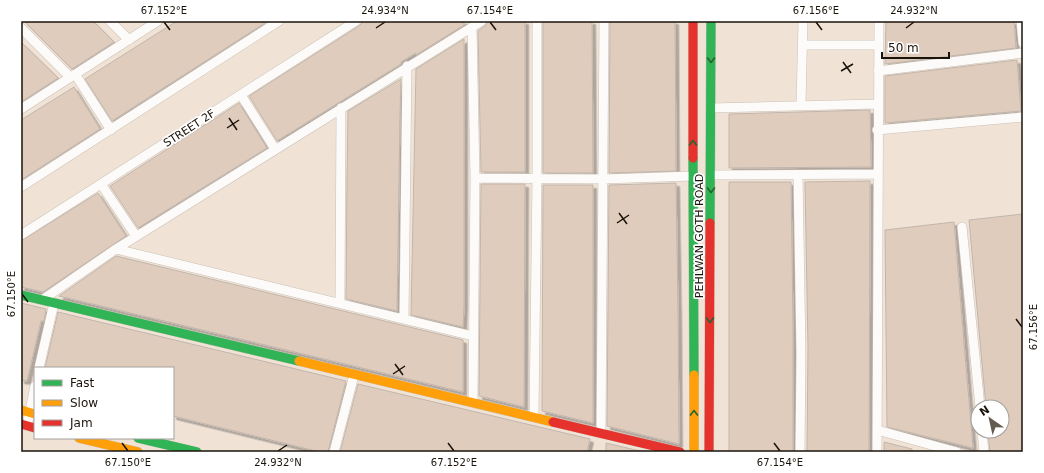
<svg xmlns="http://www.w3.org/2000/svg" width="1044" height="473" viewBox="0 0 1044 473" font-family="'DejaVu Sans',sans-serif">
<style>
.building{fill:#e0ccbd;stroke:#c1b6ad;filter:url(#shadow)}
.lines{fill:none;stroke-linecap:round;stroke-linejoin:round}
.street-casing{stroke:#cac0b6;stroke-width:10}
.fast-casing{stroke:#cac0b6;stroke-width:10}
.slow-casing{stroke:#cac0b6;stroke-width:10}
.jam-casing{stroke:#cac0b6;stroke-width:10}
.street{stroke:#fdfbf9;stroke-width:9}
.fast{stroke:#30b455;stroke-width:9}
.slow{stroke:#ff9f0a;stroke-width:9}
.jam{stroke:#e5322d;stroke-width:9}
.oneway{stroke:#256430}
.ticks{fill:none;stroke:#1a130a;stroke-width:1.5}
.labels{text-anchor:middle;stroke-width:3.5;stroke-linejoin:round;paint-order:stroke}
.street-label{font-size:11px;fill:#1a130a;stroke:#fff}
.neatline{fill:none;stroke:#1a130a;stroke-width:1.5}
.ticks-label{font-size:10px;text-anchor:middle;fill:#1a130a}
</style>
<defs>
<filter id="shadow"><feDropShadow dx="3.5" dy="3.5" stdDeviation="0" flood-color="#0004"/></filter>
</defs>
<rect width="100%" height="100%" fill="#f0e3d6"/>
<path class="building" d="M24 21H93L114 42 72 69Z
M177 21H268L112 121 85 79Z
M364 21H464V25L416 55V53L401 62V64L277 141 249 96 359 26Z
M488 21H525V172H481L478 31 485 26Z
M543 21H592L593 173H543Z
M610 21H675L676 171 609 173Z
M886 21H1014L1016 48 885 64Z
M464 39V306L463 327 411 315 416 69Z
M21 42 58 78 21 102Z
M1017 60 1021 111 885 123V76Z
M401 79 400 113 397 311 346 299 347 182 348 111Z
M74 87 100 129 21 180V120Z
M239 103 267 148 138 228 110 186Z
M870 110 871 167 729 168V114Z
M870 181 869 452H807L808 347 805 182Z
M729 182H791L793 327V452H729Z
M676 183 678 311 679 444 607 426 609 185Z
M481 184H525L524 407 479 396Z
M543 185H593V423L542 411Z
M98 193 126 236 43 292 21 287V241Z
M1023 214V452H990L988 432 1002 431V407H986L969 220Z
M954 222 964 343 973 448 887 427 885 230Z
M116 256 463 340V392L59 296Z
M21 303 46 309 44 321H41L27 381 21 380Z
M58 312 346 381 328 452H320L173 416V368H45Z
M358 384 590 439 587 452H340Z
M884 442 912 449V452H884Z
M606 443 640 451 639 452H606Z"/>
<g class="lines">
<g class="street-casing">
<path id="street" d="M110 21 129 40
M1021 21 1023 43
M472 27 475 178 473 402
M21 28 70 77
M802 45H878
M878 71 1023 53
M75 74 111 130
M241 95 275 149
M801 104 803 21
M711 108 877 104
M21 109 158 21
M877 130 1023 117
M711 175 878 174
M798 175 801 353 800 452
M475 178 603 179 693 176
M101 184 136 236
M21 187 279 21
M962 227 980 407
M21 235 356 21
M116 249 473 336
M42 300 116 249 482 21
M340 303 341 108
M404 319 407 66
M39 368 54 303
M534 416 537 178V21
M27 426 35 386
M877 430 957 452
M982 431 984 452
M601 432 604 21
M334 452 354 375
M877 452 879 21"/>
</g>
<g class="fast-casing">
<path id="fast" d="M693 158 694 375
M710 223 711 21
M21 295 299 361
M138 438 197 452"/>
</g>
<g class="slow-casing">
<path id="slow" d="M299 361 553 422
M694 375V452
M21 410 35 414
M79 438 138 452"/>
</g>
<g class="jam-casing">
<path id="jam" d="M693 21V158
M553 422 680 452
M21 424 35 428
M709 452 710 223"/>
</g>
<use href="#street" class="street"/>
<use href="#fast" class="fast"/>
<use href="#slow" class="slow"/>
<use href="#jam" class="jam"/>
</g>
<defs><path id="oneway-chevron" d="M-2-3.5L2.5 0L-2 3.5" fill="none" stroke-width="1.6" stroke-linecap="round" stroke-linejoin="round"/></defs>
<g class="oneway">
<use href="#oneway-chevron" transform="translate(711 60) rotate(90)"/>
<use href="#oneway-chevron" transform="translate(693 143) rotate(-90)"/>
<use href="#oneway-chevron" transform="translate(711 190) rotate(90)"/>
<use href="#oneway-chevron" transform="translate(710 320) rotate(90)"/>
<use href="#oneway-chevron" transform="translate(694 413) rotate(-90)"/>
</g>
<path class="ticks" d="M164 22 170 30M490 22 496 30M816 22 822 30M376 28 385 22M906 28 914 22M843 62 851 73M841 71 853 64M229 118 237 130M227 128 239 120M619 213 627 224M617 223 629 215M22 294 28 302M1016 319 1022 327M395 364 403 375M393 374 405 366M122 443 128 451M448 443 454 451M774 443 780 451M278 451 287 445"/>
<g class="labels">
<g class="street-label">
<text transform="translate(189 128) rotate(-33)" y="4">STREET 2F</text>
<text transform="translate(699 236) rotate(-90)" y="4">PEHLWAN GOTH ROAD</text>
</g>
</g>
<rect width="1044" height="473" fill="none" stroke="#ffffff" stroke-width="44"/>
<rect x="34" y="367" width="140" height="72" fill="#ffffff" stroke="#a3a19d"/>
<rect x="42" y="380" width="20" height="6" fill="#30b455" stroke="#a3a19d"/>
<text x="70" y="387" font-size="12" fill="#1a130a">Fast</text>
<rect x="42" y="400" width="20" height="6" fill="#ff9f0a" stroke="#a3a19d"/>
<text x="70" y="407" font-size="12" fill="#1a130a">Slow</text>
<rect x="42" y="420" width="20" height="6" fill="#e5322d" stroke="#a3a19d"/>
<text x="70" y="427" font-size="12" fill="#1a130a">Jam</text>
<g transform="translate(990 419) rotate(326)"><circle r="19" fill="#ffffff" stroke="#a3a19d"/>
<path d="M0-3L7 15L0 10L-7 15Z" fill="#655c51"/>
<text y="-6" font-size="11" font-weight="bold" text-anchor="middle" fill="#1a130a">N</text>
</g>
<path d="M882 52v6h67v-6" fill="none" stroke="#1a130a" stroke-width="2"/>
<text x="888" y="52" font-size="12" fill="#1a130a" stroke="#ffffff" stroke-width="3" paint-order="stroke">50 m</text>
<rect x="22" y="22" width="1000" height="429" class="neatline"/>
<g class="ticks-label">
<text x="164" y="14">67.152°E</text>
<text x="385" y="14">24.934°N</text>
<text x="490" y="14">67.154°E</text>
<text x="816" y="14">67.156°E</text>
<text x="914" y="14">24.932°N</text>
<text transform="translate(11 294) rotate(-90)" y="4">67.150°E</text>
<text transform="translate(1033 327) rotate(-90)" y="4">67.156°E</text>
<text x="128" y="466">67.150°E</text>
<text x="278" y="466">24.932°N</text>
<text x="454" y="466">67.152°E</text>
<text x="780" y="466">67.154°E</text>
</g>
</svg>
